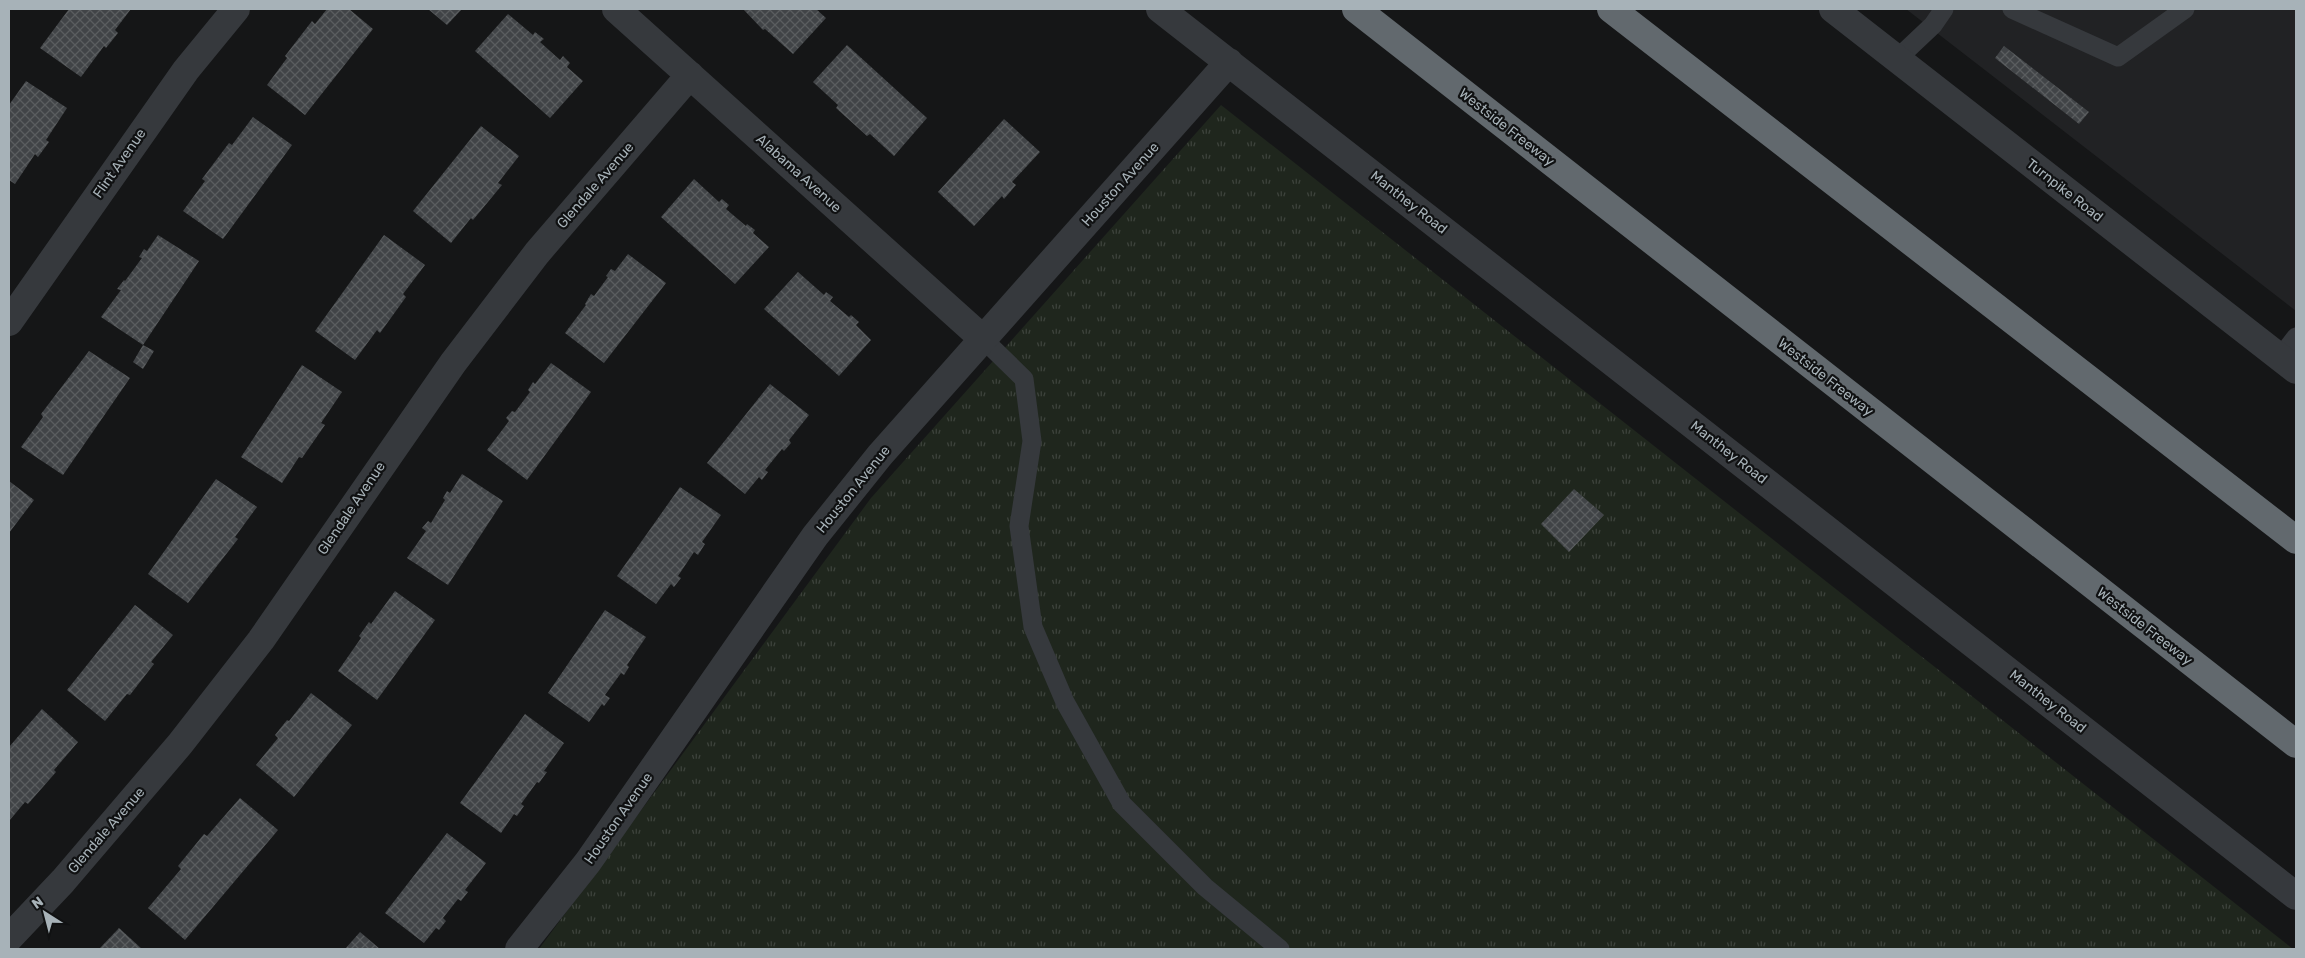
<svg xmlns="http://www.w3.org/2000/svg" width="2305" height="958" viewBox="0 0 2305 958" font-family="Rubik,sans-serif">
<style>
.built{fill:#212224}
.grass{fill:url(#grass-tufts)}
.building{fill:url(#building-cross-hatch)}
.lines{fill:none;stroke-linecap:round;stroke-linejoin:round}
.service{stroke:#36393d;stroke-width:19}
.minor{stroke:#36393d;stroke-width:28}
.tertiary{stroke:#36393d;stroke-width:28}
.motorway{stroke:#62696e;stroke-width:28}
.labels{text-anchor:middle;stroke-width:4.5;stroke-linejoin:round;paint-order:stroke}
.street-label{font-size:14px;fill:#a7b2b8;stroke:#101112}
</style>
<defs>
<pattern id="grass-tufts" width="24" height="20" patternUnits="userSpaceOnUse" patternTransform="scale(1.25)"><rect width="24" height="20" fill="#1f261d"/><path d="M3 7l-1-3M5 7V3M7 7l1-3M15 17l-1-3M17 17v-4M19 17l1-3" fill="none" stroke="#3d433c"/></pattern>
<pattern id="building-cross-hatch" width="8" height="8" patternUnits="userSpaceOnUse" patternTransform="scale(1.25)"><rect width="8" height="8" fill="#414447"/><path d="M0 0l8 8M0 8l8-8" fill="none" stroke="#5a5d5f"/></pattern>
</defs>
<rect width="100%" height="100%" fill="#151617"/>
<path class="built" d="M1906 9H2296V311Z"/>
<path class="grass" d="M1221 105 2293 949H539L871 498Z"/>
<path class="building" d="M69 9H131L115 30 118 33 106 48 104 46 81 77 40 48Z
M327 9H349L373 29 305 115 267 85 287 58 285 56 312 21 315 24Z
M428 9H462L447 25Z
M743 9H816L826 18 793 54 765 29 763 30Z
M508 14 533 35 535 32 544 39 540 42 560 60 563 56 570 63 567 67 583 81 550 118 475 51Z
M847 45 927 118 894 156 870 134 867 136 836 108 838 105 813 82Z
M2004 46 2089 112 2079 124 1995 58Z
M26 81 67 108 46 140 49 142 38 157 35 154 15 184 9 180V105Z
M253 117 292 145 223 239 183 211 205 181 202 179 229 143 232 145Z
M1004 119 1040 152 1012 182 1016 185 1004 199 1002 196 974 226 938 192Z
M481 126 519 156 498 183 502 185 473 220 471 218 451 243 413 211Z
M694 179 719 202 722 199 729 205 726 209 746 226 747 224 755 230 753 233 769 247 735 284 661 217Z
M158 235 199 261 143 345 101 317 121 290 117 289 124 280 125 281 142 258 139 257 144 249 147 251Z
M384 235 425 265 403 294 406 297 380 333 377 330 355 360 315 331Z
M628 254 666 283 604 363 565 333 586 305 585 304 591 294 594 296 608 277 606 276 611 269 615 271Z
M798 272 824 295 826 292 833 297 830 301 849 317 851 315 859 322 856 325 871 340 839 376 764 309Z
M143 345 154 351 143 369 133 362Z
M89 351 130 378 63 475 21 447 43 417 41 414Z
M551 363 591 392 527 480 487 450 509 421 506 418 512 411 515 412 530 392 528 390 533 382 535 384Z
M302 365 342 392 321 423 325 425 302 458 299 457 282 483 241 457Z
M770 384 809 415 789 440 791 443 784 451 782 449 765 470 768 472 762 480 759 477 745 494 707 463Z
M462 474 503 501 448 585 407 558 426 531 422 528 428 521 431 523 445 500 443 498 447 491 450 493Z
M216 479 257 507 235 537 238 539 188 603 148 574Z
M9 481 34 500 9 533Z
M680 487 721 515 702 542 705 544 698 555 694 552 678 576 681 578 674 587 671 584 656 604 617 576Z
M1574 489 1604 515 1569 552 1541 524Z
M395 591 435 620 377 700 338 671 361 638 359 636 369 622 371 624Z
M135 605 173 635 151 662 154 664 130 695 127 694 105 721 67 690Z
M605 610 646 637 627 665 629 667 624 675 621 673 605 695 610 698 604 706 602 704 589 722 548 693Z
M311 693 352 725 294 797 256 765 278 738 275 735 287 720 289 721Z
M42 709 78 742 54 770 56 772 28 804 25 802 9 821V747Z
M525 714 564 743 544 771 547 772 539 783 537 782 521 804 524 806 517 816 514 814 501 833 460 803Z
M240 798 278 830 185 940 148 908 181 869 178 866 204 834 207 836Z
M447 833 486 863 465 890 468 892 461 901 458 899 443 918 446 921 439 930 436 928 424 943 385 913Z
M119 928 142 949H99Z
M360 932 380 949H345Z"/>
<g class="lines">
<path class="service" d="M2012 9 2118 57 2185 9
M1897 59 1933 25 1944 9
M982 338 1024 379 1032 441 1019 526 1033 627 1065 702 1122 804 1205 887 1280 949
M2280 358 2296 337"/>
<path class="minor" d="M616 9 982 338
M1160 9 2296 896
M9 322 186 70 236 9
M9 938 63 881 180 744 261 640 453 363 537 253 690 75
M519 949 588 862 815 536 880 455 1229 62"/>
<path class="tertiary" d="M1833 9 2296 370"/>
<path class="motorway" d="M1356 9 2296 744
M1611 9 2296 540"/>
</g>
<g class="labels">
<g class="street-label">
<text transform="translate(1507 127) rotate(38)" y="5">Westside Freeway</text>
<text transform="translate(119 163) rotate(-55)" y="5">Flint Avenue</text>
<text transform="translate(799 173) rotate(42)" y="5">Alabama Avenue</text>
<text transform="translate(1120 184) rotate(-48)" y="5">Houston Avenue</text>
<text transform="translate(595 185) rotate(-49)" y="5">Glendale Avenue</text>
<text transform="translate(2065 190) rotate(38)" y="5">Turnpike Road</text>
<text transform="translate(1409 202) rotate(38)" y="5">Manthey Road</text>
<text transform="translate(1826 377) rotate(38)" y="5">Westside Freeway</text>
<text transform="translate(1729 452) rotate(38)" y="5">Manthey Road</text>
<text transform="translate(853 489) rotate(-51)" y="5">Houston Avenue</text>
<text transform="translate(351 508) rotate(-56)" y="5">Glendale Avenue</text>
<text transform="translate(2145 626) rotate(38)" y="5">Westside Freeway</text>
<text transform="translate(2048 701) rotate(38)" y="5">Manthey Road</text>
<text transform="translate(618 818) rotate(-55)" y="5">Houston Avenue</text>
<text transform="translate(106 830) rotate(-49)" y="5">Glendale Avenue</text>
</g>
</g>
<rect width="2305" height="958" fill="none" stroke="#a7b2b8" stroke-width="20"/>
<g transform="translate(45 913) rotate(324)" stroke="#101112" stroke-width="4" paint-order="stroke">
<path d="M0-4L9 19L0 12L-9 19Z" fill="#a7b2b8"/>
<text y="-8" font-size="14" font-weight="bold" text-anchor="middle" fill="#a7b2b8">N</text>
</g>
</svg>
